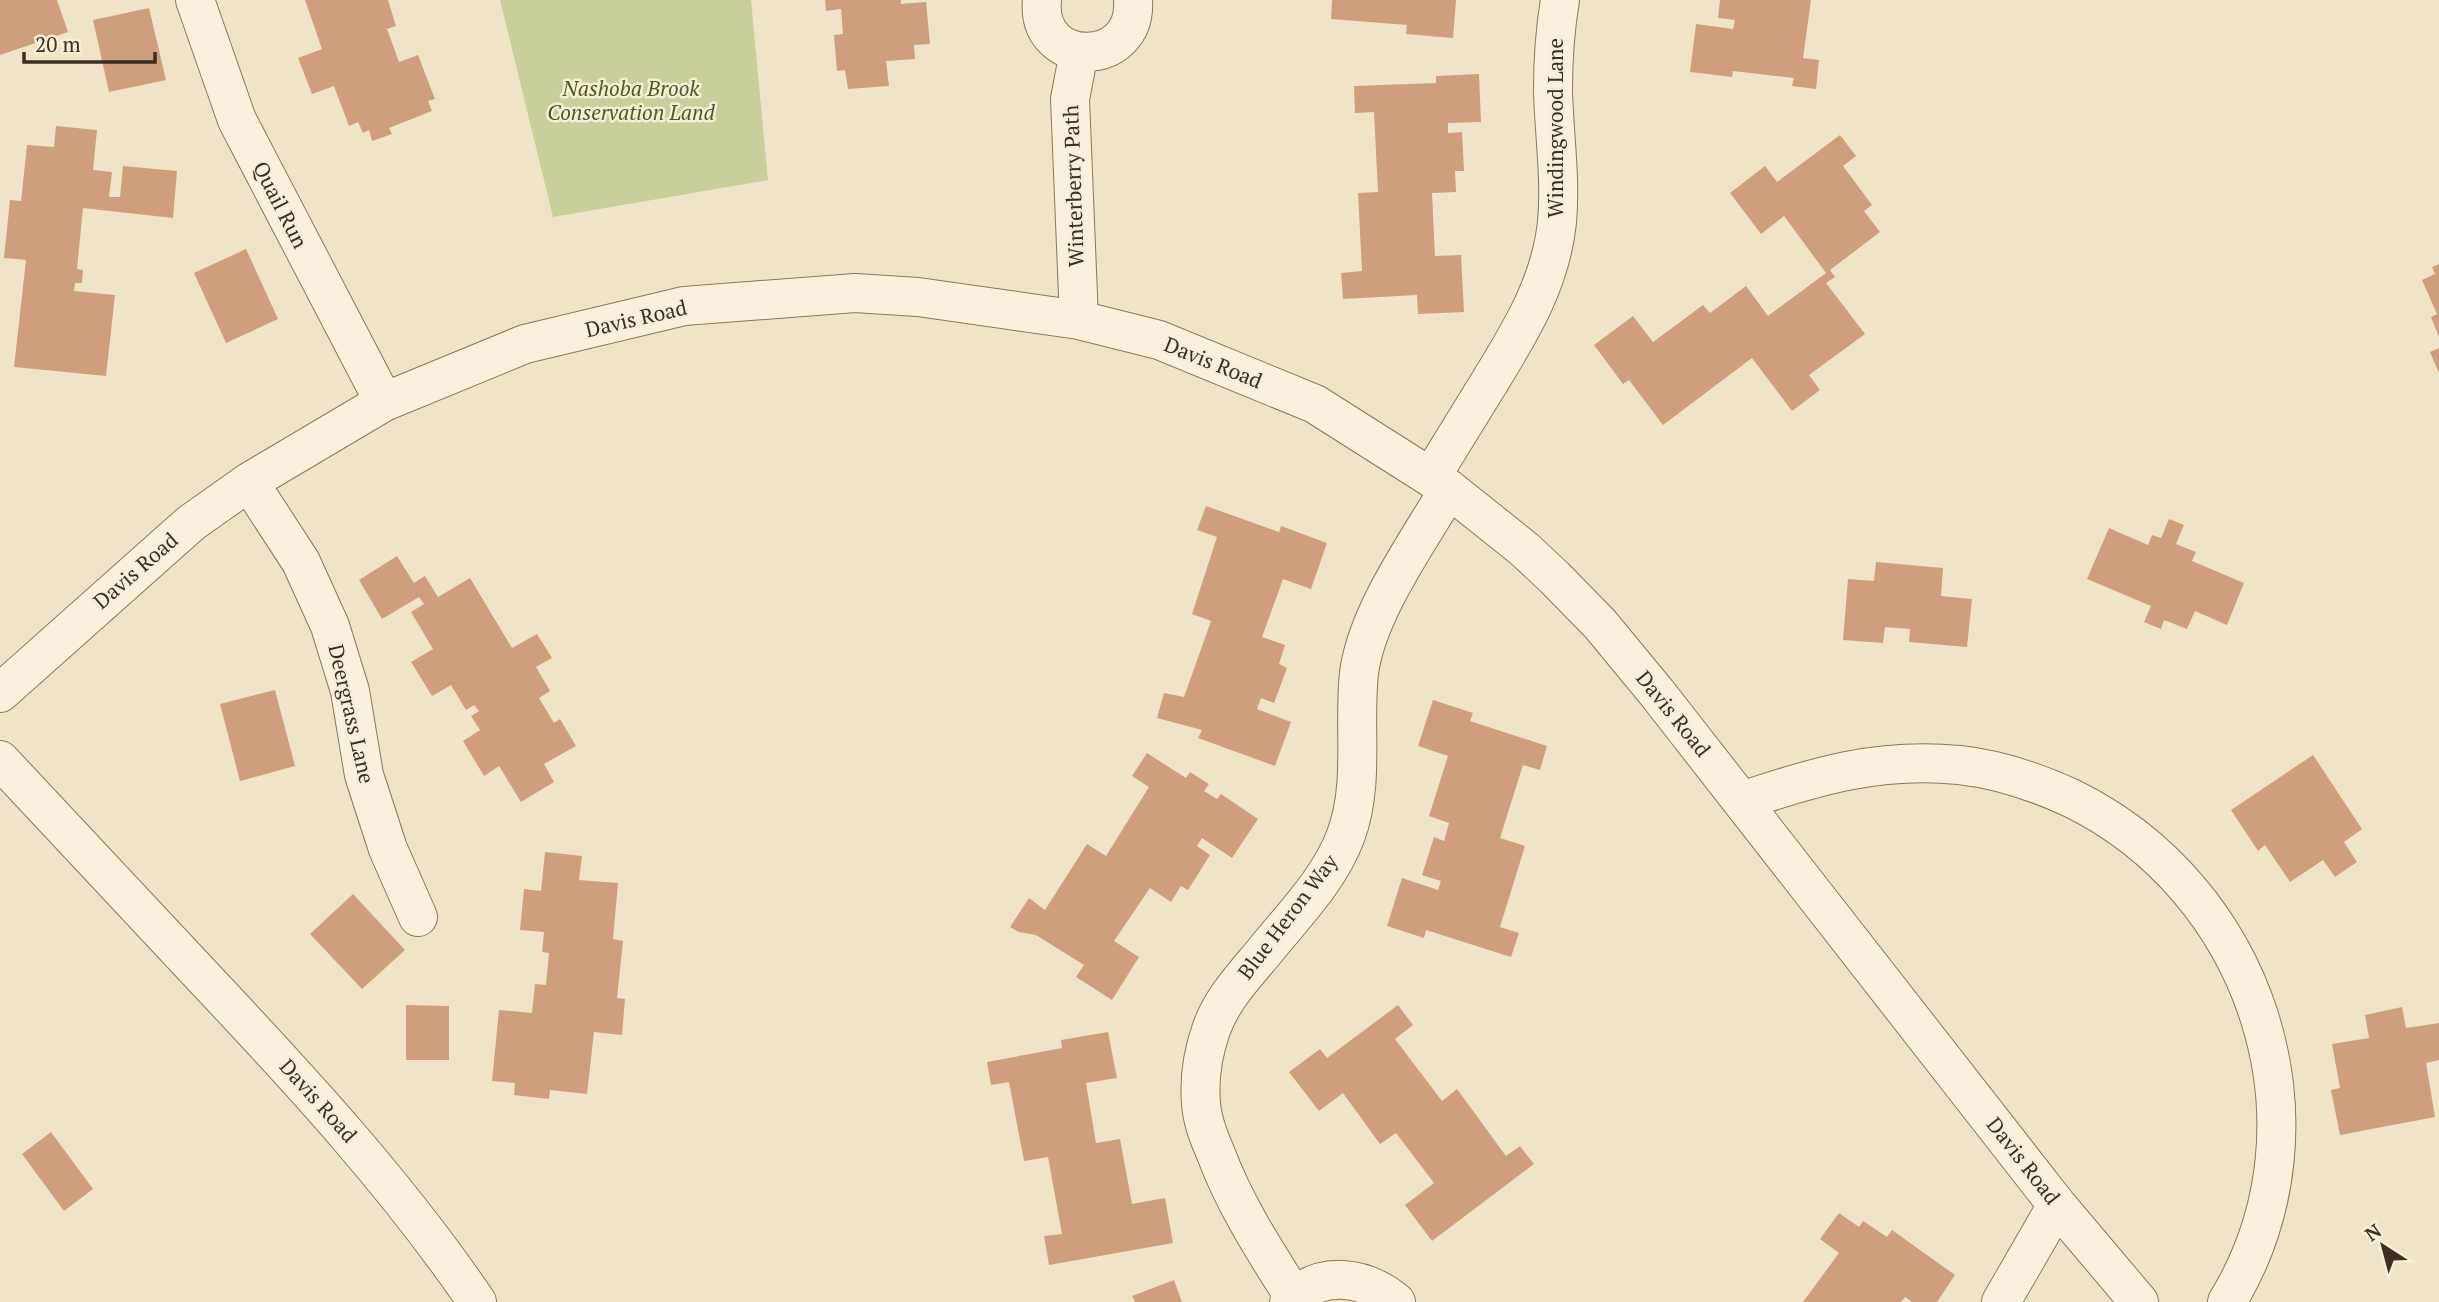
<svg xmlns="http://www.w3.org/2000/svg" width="2439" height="1302" viewBox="0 0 2439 1302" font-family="'PT Serif',serif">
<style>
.green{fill:#c9cf9b}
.building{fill:#cf9f7d}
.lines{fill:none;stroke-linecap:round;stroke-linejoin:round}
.street-casing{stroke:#8d765c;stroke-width:40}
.street{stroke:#faf1dc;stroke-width:38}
.labels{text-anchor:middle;stroke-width:5;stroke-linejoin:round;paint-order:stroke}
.park-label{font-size:21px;font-style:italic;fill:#4d5a26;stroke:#f7eed8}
.street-label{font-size:21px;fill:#3d2e20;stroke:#f7eed8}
</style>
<rect width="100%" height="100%" fill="#f0e4c8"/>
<path class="green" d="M500 0H751L768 180 553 217Z"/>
<path class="building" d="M0 0H57L68 32 0 55Z
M305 0H388L396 26 387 29 399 62 418 55 435 99 428 101 432 111 389 128 392 134 372 141 369 130 363 133 358 122 349 126 334 86 312 94 298 58 322 49Z
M825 0H901V4L926 2 930 44 914 45 915 59 886 61 889 86 848 89 845 70 837 71 834 35 843 34 841 9 826 11Z
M1332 0H1456L1453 38 1406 34 1407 25 1331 19Z
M1720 0H1811L1803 58 1819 60 1816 89 1792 86 1794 78 1733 71 1732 77 1690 72 1696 24 1733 29 1735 20 1718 18Z
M149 8 166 80 109 92 93 20Z
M1479 74 1481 122 1448 123V133L1462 132 1464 171H1455L1456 192 1432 193 1435 256 1461 255 1464 312 1418 314 1417 295 1343 299 1341 273 1362 271 1358 193 1378 192 1374 112 1355 113 1354 86 1436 83V76Z
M56 126 97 130 93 170 112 172 109 197H120L123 166 177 171 173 218 83 208 77 269 83 270 82 283H75L74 291 115 295 106 376 14 367 26 260 4 258 10 200 21 201 27 145 54 147Z
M1840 135 1856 156 1843 166 1872 205 1864 211 1880 232 1830 270 1835 277 1826 283 1865 334 1809 375 1820 390 1792 411 1752 358 1663 425 1629 380 1623 384 1594 345 1633 316 1653 342 1703 305 1710 313 1746 286 1768 316 1826 273 1784 216 1761 234 1730 193 1765 166 1777 182Z
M246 249 278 319 226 343 194 273Z
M2439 264V337L2431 317 2437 314 2422 280 2435 274 2432 267Z
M2439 348V373L2430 352Z
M1206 506 1279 532 1281 526 1327 543 1311 589 1283 579 1262 637 1285 645 1279 664 1287 668 1274 703 1261 698 1257 709 1291 722 1275 766 1198 738 1202 730 1157 718 1164 693 1184 697 1211 621 1192 614 1217 537 1197 530Z
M2169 519 2184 525 2176 544 2196 552 2192 561 2244 583 2227 625 2195 611 2187 629 2164 620 2161 629 2144 622 2151 606 2087 579 2109 528 2148 545 2152 535 2161 538Z
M397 556 414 583 425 576 438 597 470 578 512 648 537 634 552 658 536 667 550 691 539 698 554 723 560 719 576 746 544 764 554 782 521 802 499 766 484 776 463 741 480 730 471 716 479 711 474 705 466 710 451 685 432 696 411 662 433 649 411 612 424 604 419 597 382 619 359 580Z
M1876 562 1943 568 1941 596 1972 599 1967 647 1909 642 1910 629 1885 627 1883 643 1843 640 1848 579 1874 581Z
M275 690 295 766 240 781 220 704Z
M1433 700 1473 713 1470 721 1547 746 1540 770 1523 765 1500 838 1525 846 1500 927 1519 933 1511 957 1426 930 1424 938 1387 926 1402 878 1438 890 1441 881 1422 875 1434 837 1444 841 1449 823 1429 816 1448 756 1418 746Z
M1147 753 1186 778 1190 772 1209 784 1204 791 1217 799 1221 794 1258 819 1232 858 1202 838 1197 846 1210 855 1188 890 1181 886 1171 902 1150 888 1114 941 1139 957 1112 1000 1076 977 1084 965 1036 935 1019 932 1010 927 1029 898 1045 910 1087 844 1106 856 1149 787 1132 776Z
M2313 755 2362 829 2344 842 2357 862 2335 877 2323 860 2290 882 2265 845 2258 851 2231 810Z
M545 852 582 856 579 880 618 883 613 939 623 941 617 998 625 999 622 1035 594 1032 587 1094 550 1090 549 1099 514 1095 515 1083 492 1081 499 1010 532 1013 535 984 546 985 549 953 542 952 544 932 520 930 524 889 541 891Z
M353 894 405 950 362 989 310 934Z
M406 1005 449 1006V1060H406Z
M1398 1005 1413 1025 1395 1039 1442 1101 1457 1089 1506 1156 1520 1146 1534 1164 1432 1241 1405 1205 1434 1183 1396 1133 1380 1144 1343 1093 1319 1111 1289 1072 1320 1049 1327 1058Z
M2402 1007 2406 1028 2439 1023V1060L2426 1063 2435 1117 2340 1135 2331 1090 2340 1088 2332 1044 2369 1038 2365 1015Z
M1108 1032 1117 1078 1086 1083 1096 1143 1120 1139 1132 1204 1165 1198 1173 1243 1049 1265 1044 1236 1062 1234 1048 1157 1024 1161 1009 1082 991 1085 987 1062 1062 1048 1061 1040Z
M51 1132 93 1189 64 1211 22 1154Z
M1839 1213 1859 1227 1863 1221 1887 1237 1892 1230 1955 1275 1937 1302H1912L1905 1297 1901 1302H1803L1839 1253 1820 1239Z
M1174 1280 1182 1302H1135L1132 1296Z"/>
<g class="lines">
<g class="street-casing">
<path id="street" d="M195 0 237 120 384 402
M1042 0C1035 69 1138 69 1133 0
M1079 320 1070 99 1079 52
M1431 477C1451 444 1472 411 1492 378 1522 329 1551 281 1557 222 1561 178 1554 134 1553 90 1553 60 1555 30 1560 0
M249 482 301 562 330 626 350 691 364 775 388 849 418 917
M0 693 191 523 249 482 384 402 525 344 684 306 855 293 918 297 1079 320 1159 340 1315 404 1449 489 1524 549 1554 577 1600 624 1657 693 2057 1205 2139 1302
M0 760C69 834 138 908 207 981 303 1083 398 1186 477 1302
M1742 801C1816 776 1880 757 1959 765 1998 769 2036 782 2071 798 2256 888 2336 1123 2227 1302
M1294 1297C1265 1251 1235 1205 1216 1154 1209 1138 1202 1121 1201 1103 1199 1079 1203 1053 1211 1030 1221 1000 1244 976 1264 952 1293 916 1330 879 1346 835 1365 783 1353 727 1359 673 1367 612 1418 542 1449 489
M1289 1302C1321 1269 1364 1276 1396 1302
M2001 1302 2057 1205"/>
</g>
<use href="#street" class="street"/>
</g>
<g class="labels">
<g class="park-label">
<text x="631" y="96">Nashoba Brook<tspan x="631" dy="24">Conservation Land</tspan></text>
</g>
<g class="street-label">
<text transform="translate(1556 128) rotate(-90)" y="7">Windingwood Lane</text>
<text transform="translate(1074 186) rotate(-92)" y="7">Winterberry Path</text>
<text transform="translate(280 205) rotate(63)" y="7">Quail Run</text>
<text transform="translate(636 319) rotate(-13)" y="7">Davis Road</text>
<text transform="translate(1213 363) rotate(22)" y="7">Davis Road</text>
<text transform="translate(136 571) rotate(-41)" y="7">Davis Road</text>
<text transform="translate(351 714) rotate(77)" y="7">Deergrass Lane</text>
<text transform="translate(1673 714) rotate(51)" y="7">Davis Road</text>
<text transform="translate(1288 917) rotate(-53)" y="7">Blue Heron Way</text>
<text transform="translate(318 1101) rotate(48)" y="7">Davis Road</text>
<text transform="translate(2023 1161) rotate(52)" y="7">Davis Road</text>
</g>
</g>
<g transform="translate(2383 1246) rotate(324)" stroke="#f7eed8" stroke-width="5" paint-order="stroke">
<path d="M0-5L12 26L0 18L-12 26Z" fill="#3d2e20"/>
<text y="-10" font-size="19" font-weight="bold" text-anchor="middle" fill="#3d2e20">N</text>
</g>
<path d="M24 52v10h131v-10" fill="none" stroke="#3d2e20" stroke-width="3.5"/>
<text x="35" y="52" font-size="21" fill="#3d2e20" stroke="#f7eed8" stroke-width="5" paint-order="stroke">20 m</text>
</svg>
